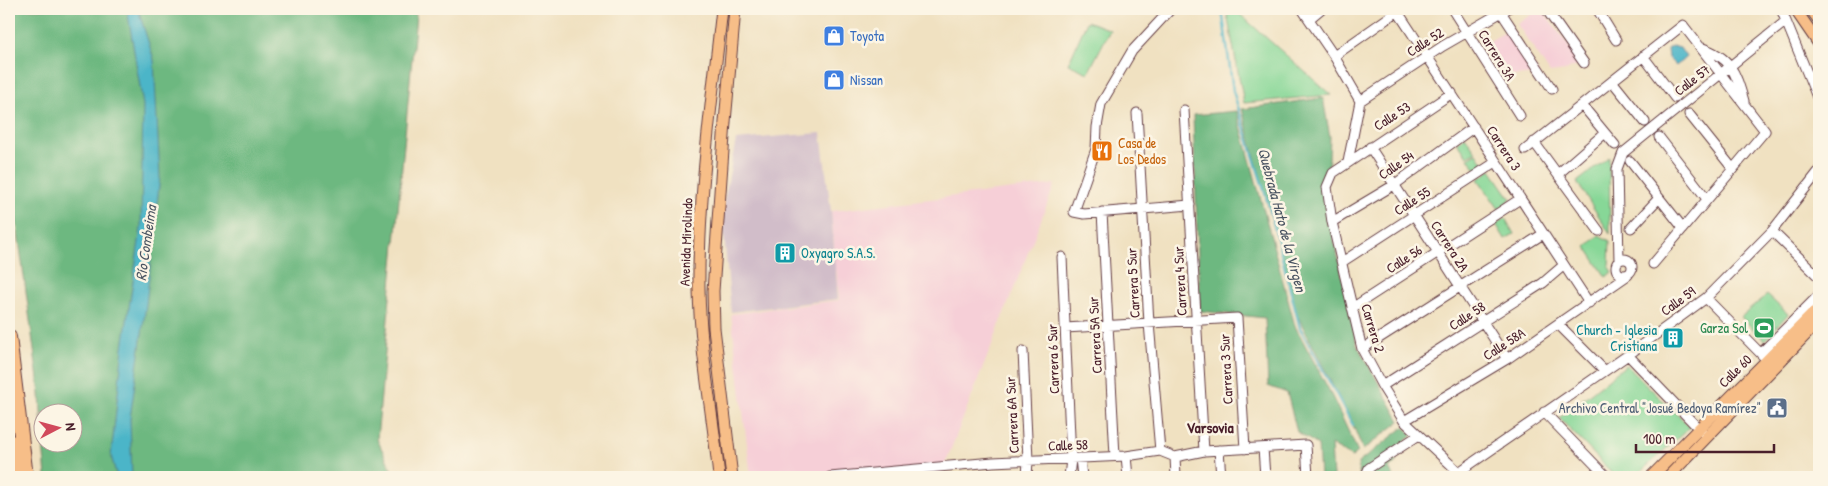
<svg xmlns="http://www.w3.org/2000/svg" width="1828" height="486" viewBox="0 0 1828 486" font-family="'Patrick Hand',sans-serif">
<style>
.built{fill:#f6cfd7}
.industrial{fill:#d1bdc9}
.green{fill:#87d797;stroke:#687b61}
.forest{fill:#6db880;stroke:#5c6c56}
.water{fill:#4bb5c8;stroke:#4a6a7a}
.lines{fill:none;stroke-linecap:round;stroke-linejoin:round}
.stream{stroke:#4bb5c8;stroke-width:2.5}
.minor-casing{stroke:#633c42;stroke-width:11}
.major-casing{stroke:#633c42;stroke-width:13}
.highway-casing{stroke:#633c42;stroke-width:16}
.minor{stroke:#fff;stroke-width:9}
.major{stroke:#f7be88;stroke-width:11}
.highway{stroke:#f7be88;stroke-width:14}
.labels{text-anchor:middle;stroke-width:5;stroke-linejoin:round;paint-order:stroke}
.shop-label{font-size:14px;fill:#366cbe;stroke:#fcf5e5;text-anchor:start}
.street-label{font-size:14px;fill:#4a1f2b;stroke:#fcf5e5}
.food-label{font-size:14px;fill:#c56008;stroke:#fcf5e5;text-anchor:start}
.culture-label{font-size:14px;fill:#0d838f;stroke:#fcf5e5;text-anchor:start}
.leisure-label{font-size:14px;fill:#27864d;stroke:#fcf5e5;text-anchor:end}
.service-label{font-size:14px;fill:#4e5e75;stroke:#fcf5e5;text-anchor:end}
.water-label{font-size:15px;font-style:italic;fill:#4a5462;stroke:#fcf5e5}
.neighbourhood-label{font-size:15px;font-weight:bold;fill:#4a1f2b;stroke:#fcf5e5}
</style>
<rect width="100%" height="100%" fill="#fcf5e5"/>
<filter id="ink" filterUnits="userSpaceOnUse"><feTurbulence type="fractalNoise" baseFrequency=".02" numOctaves="2"/><feDisplacementMap in="SourceGraphic" scale="10" xChannelSelector="R" yChannelSelector="G"/><feConvolveMatrix kernelMatrix="1 2 1 2 8 2 1 2 1" color-interpolation-filters="sRGB"/></filter>
<filter id="wash" filterUnits="userSpaceOnUse"><feTurbulence type="fractalNoise" baseFrequency=".0096" numOctaves="4" result="noise"/><feDisplacementMap in="SourceGraphic" scale="20" xChannelSelector="R" yChannelSelector="G"/><feGaussianBlur stdDeviation="1.12" result="paint"/><feColorMatrix in="noise" values="0 0 0 0 0 0 0 0 0 0 0 0 0 0 0 0 0 1.4 0 .05"/><feComposite in="paint" operator="in"/></filter>
<g filter="url(#wash)">
<rect width="100%" height="100%" fill="#f0e1c1"/>
<path class="built" d="M1540 9H1542L1581 63 1566 71 1550 73 1517 24Z
M1509 29 1539 74 1502 77 1482 46Z
M1055 184 940 477H751L731 314 839 300 831 211Z"/>
<path class="industrial" d="M821 133 831 211 838 299 731 312 722 212 736 140Z"/>
<path class="green" d="M1226 9H1234L1331 95 1244 103Z
M1087 21 1110 30 1088 73 1068 64Z
M1465 136 1476 152 1467 156 1457 142Z
M1477 153 1486 167 1478 172 1468 158Z
M1609 157 1610 234 1577 182Z
M1491 170 1511 199 1499 209 1478 179Z
M1505 218 1514 234 1505 239 1496 224Z
M1599 235 1610 241 1609 266 1613 272 1606 277 1586 247Z
M1767 295 1788 314 1765 340 1741 317Z
M1626 365 1690 427 1635 477H1616L1559 418Z"/>
<path class="forest" d="M9 9H414L416 15 377 439 395 477H46L43 444H72V414H42V433L40 394 9 167Z
M1323 98 1330 137 1329 160 1323 188 1357 345 1400 421 1363 450 1353 425 1297 315 1242 109Z
M1237 111 1295 326 1330 392 1358 452 1352 457 1331 445 1333 477H1320L1318 445 1297 432 1287 393 1268 386 1265 318 1200 311 1193 115Z
M1404 427 1413 435 1389 453 1397 461 1389 469 1394 477H1359L1358 463Z"/>
<path class="water" d="M127 9H138L154 60 160 177 146 305 130 419 132 477H117L111 456 123 347 141 228 143 105Z
M1672 46 1680 48 1686 57 1676 66 1668 58 1667 49Z"/>
<g class="lines">
<path class="stream" d="M1222 9 1233 91 1269 206 1300 328 1353 425"/>
</g>
</g>
<g filter="url(#ink)">
<g class="lines">
<g class="minor-casing">
<path id="minor" d="M1171 9 1132 51 1101 104 1097 127 1096 149 1074 212 1084 214 1190 205
M1302 9 1334 56 1360 101 1348 162
M1396 9 1589 303
M1452 9 1520 116
M1499 9 1552 89
M1546 9 1584 63
M1597 9 1616 40
M1781 9 1819 102
M1309 19 1321 9
M1700 47C1731 57 1735 71 1744 101
M1334 56 1398 11
M1643 56 1675 98
M1612 81 1645 122
M1452 93 1333 173 1327 187 1332 222 1362 349 1382 386 1404 421 1464 477
M1360 101 1443 46 1507 9
M1582 105 1615 145
M1184 110 1204 451
M1137 113 1149 323 1160 451
M1689 114 1733 169
M1659 137 1707 199
M1534 142 1599 231
M1370 147 1507 359
M1525 150 1683 25 1765 131 1653 264
M1630 161 1683 228
M1558 174 1605 133
M1102 212 1115 456
M1332 222 1394 185 1474 127
M1631 228 1659 198
M1772 231 1819 277
M1062 257 1071 459 1069 477
M1616 267a8 8 0 1 1 16 0a8 8 0 1 1-16 0Z
M1619 261 1617 169 1623 153 1786 21
M1342 262 1496 162
M1706 298 1767 360
M1352 308 1520 199
M1558 324 1605 371
M1065 328 1237 318 1245 449
M1362 349 1543 234
M1023 351 1028 460 1027 477
M1761 353 1819 295
M1628 355 1702 432
M1382 386 1543 283 1564 265
M1544 412 1607 477
M1404 421 1507 359 1628 275
M1263 448 1265 477
M1219 450 1221 477
M1126 456 1128 477
M1175 457 1176 477
M1080 458 1082 477
M1457 476 1459 472 1628 355 1706 298 1772 231 1819 171
M830 477 993 462 1126 456 1160 451 1175 457 1204 451 1306 445 1308 477
M1365 477 1369 468 1419 435"/>
</g>
<g class="major-casing">
<path id="major" d="M1795 9 1819 44
M1811 9 1819 20
M719 477C713 415 700 352 699 289 698 195 712 101 722 9
M732 477 714 328 713 291 725 122 735 9
M1651 477 1819 308
M1668 477 1819 321"/>
</g>
<g class="highway-casing">
<path id="highway" d="M9 337 26 477
M9 441 13 477"/>
</g>
<use href="#minor" class="minor"/>
<use href="#major" class="major"/>
<use href="#highway" class="highway"/>
</g>
</g>
<defs>
<g id="shop-square" transform="scale(1.125)"><rect x="-9" y="-9" width="18" height="18" rx="4" fill="#3f7fe0" stroke="#fcf5e5"/><path d="M-5-2.5h2.3a2.7 3.5 0 0 1 5.4 0H5L5.5 6h-11ZM-1.5-2.5h3a1.5 2.3 0 0 0-3 0Z" fill="#fff"/></g>
<g id="restaurant-square" transform="scale(1.125)"><rect x="-9" y="-9" width="18" height="18" rx="4" fill="#e8710a" stroke="#fcf5e5"/><path d="M-5-6h1v4h1v-4h1v4h1v-4h1v5L-1.5 .5V6h-2V.5L-5-1ZM5-6V6H3V1.5H1.5Q1.5-4 5-6Z" fill="#fff"/></g>
<g id="building-square" transform="scale(1.125)"><rect x="-9" y="-9" width="18" height="18" rx="4" fill="#0f9aa8" stroke="#fcf5e5"/><path d="M-4-6H4V6H1V3H-1V6H-4ZM-2.5-4.3h1.7v1.8h-1.7ZM.8-4.3h1.7v1.8H.8ZM-2.5-1h1.7V.8h-1.7ZM.8-1h1.7V.8H.8Z" fill="#fff"/></g>
<g id="stadium-square" transform="scale(1.125)"><rect x="-9" y="-9" width="18" height="18" rx="4" fill="#2e9e5b" stroke="#fcf5e5"/><path d="M0-5a6.5 5 0 1 0 0 10a6.5 5 0 1 0 0-10ZM-3.5-1.8h7v3.6h-7Z" fill="#fff"/></g>
<g id="civic-square" transform="scale(1.125)"><rect x="-9" y="-9" width="18" height="18" rx="4" fill="#5c6f8a" stroke="#fcf5e5"/><path d="M-.6-6.5H3V-4.5H.6V-3L4-1V1h2V6H-6V1h2V-1L-.6-3ZM-1.2 2.5V6h2.4V2.5Z" fill="#fff"/></g>
</defs>
<g fill-rule="evenodd">
<use href="#shop-square" x="834" y="36"/>
<use href="#shop-square" x="834" y="80"/>
<use href="#restaurant-square" x="1102" y="151"/>
<use href="#building-square" x="785" y="253"/>
<use href="#stadium-square" x="1764" y="328"/>
<use href="#building-square" x="1673" y="338"/>
<use href="#civic-square" x="1777" y="408"/>
</g>
<g class="labels">
<g class="shop-label">
<text x="850" y="41">Toyota</text>
<text x="850" y="85">Nissan</text>
</g>
<g class="street-label">
<text transform="translate(1425 42) rotate(-33)" y="5">Calle 52</text>
<text transform="translate(1497 55) rotate(58)" y="5">Carrera 3A</text>
<text transform="translate(1692 80) rotate(-38)" y="5">Calle 57</text>
<text transform="translate(1392 116) rotate(-33)" y="5">Calle 53</text>
<text transform="translate(1504 148) rotate(57)" y="5">Carrera 3</text>
<text transform="translate(1396 165) rotate(-35)" y="5">Calle 54</text>
<text transform="translate(1412 201) rotate(-33)" y="5">Calle 55</text>
<text transform="translate(686 242) rotate(-88)" y="5">Avenida Mirolindo</text>
<text transform="translate(1450 246) rotate(57)" y="5">Carrera 2A</text>
<text transform="translate(1404 259) rotate(-33)" y="5">Calle 56</text>
<text transform="translate(1180 281) rotate(-93)" y="5">Carrera 4 Sur</text>
<text transform="translate(1133 283) rotate(-93)" y="5">Carrera 5 Sur</text>
<text transform="translate(1678 301) rotate(-36)" y="5">Calle 59</text>
<text transform="translate(1467 316) rotate(-33)" y="5">Calle 58</text>
<text transform="translate(1373 328) rotate(73)" y="5">Carrera 2</text>
<text transform="translate(1095 335) rotate(-93)" y="5">Carrera 5A Sur</text>
<text transform="translate(1504 344) rotate(-33)" y="5">Calle 58A</text>
<text transform="translate(1053 359) rotate(-92)" y="5">Carrera 6 Sur</text>
<text transform="translate(1226 369) rotate(-93)" y="5">Carrera 3 Sur</text>
<text transform="translate(1735 371) rotate(-45)" y="5">Calle 60</text>
<text transform="translate(1012 415) rotate(-93)" y="5">Carrera 6A Sur</text>
<text transform="translate(1068 445) rotate(-2)" y="5">Calle 58</text>
</g>
<g class="food-label">
<text x="1118" y="148">Casa de<tspan x="1118" dy="16">Los Dedos</tspan></text>
</g>
<g class="culture-label">
<text x="801" y="258">Oxyagro S.A.S.</text>
<text x="1657" y="335" text-anchor="end">Church - Iglesia<tspan x="1657" dy="16">Cristiana</tspan></text>
</g>
<g class="leisure-label">
<text x="1748" y="333">Garza Sol</text>
</g>
<g class="service-label">
<text x="1761" y="413">Archivo Central "Josué Bedoya Ramírez"</text>
</g>
<g class="water-label">
<text transform="translate(1282 220) rotate(75)" y="5">Quebrada Hato de la Virgen</text>
<text transform="translate(146 243) rotate(-82)" y="5">Río Combeima</text>
</g>
<g class="neighbourhood-label">
<text x="1210" y="433">Varsovia</text>
</g>
</g>
<rect width="1828" height="486" fill="none" stroke="#fcf5e5" stroke-width="30"/>
<g transform="translate(58 428) rotate(84)"><circle r="24" fill="#fcf5e5" stroke="#b59f9b"/>
<path d="M0-4L9 19L0 12L-9 19Z" fill="#d1495b"/>
<text y="-8" font-size="14" font-weight="bold" text-anchor="middle" fill="#4a1f2b">N</text>
</g>
<path d="M1636 444v8h138v-8" fill="none" stroke="#4a1f2b" stroke-width="2.5"/>
<text x="1643" y="444" font-size="15" fill="#4a1f2b" stroke="#fcf5e5" stroke-width="4" paint-order="stroke">100 m</text>
</svg>
